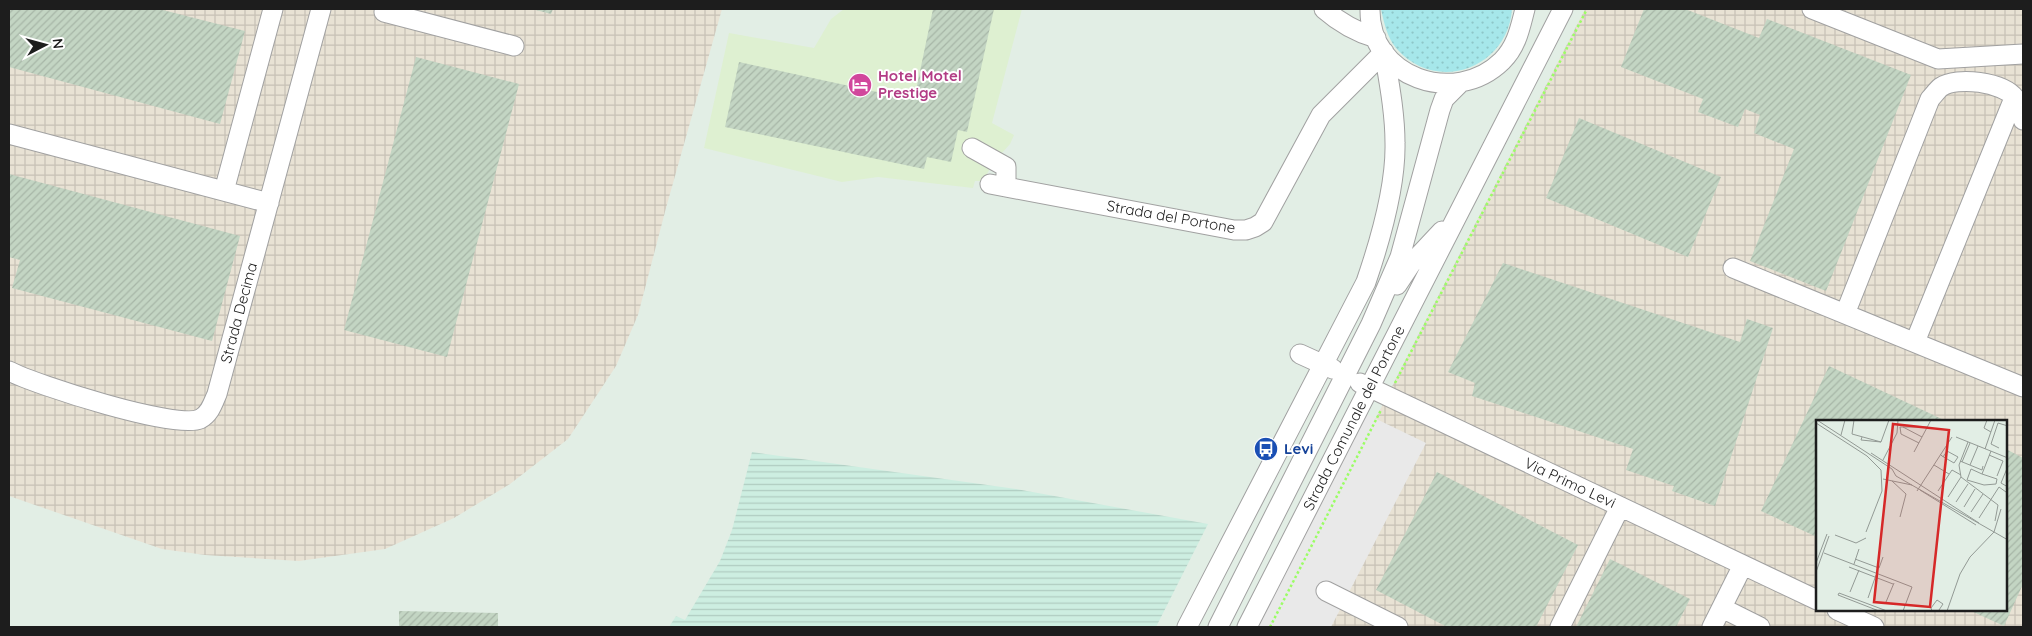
<svg xmlns="http://www.w3.org/2000/svg" width="2032" height="636" viewBox="0 0 2032 636" font-family="Quicksand,sans-serif">
<style>
.commercial{fill:#def0d1}
.industrial{fill:url(#industrial-grid);fill-rule:evenodd}
.farmland{fill:url(#farmland-rules)}
.grass{fill:url(#grass-dots)}
.parking{fill:#e9e9e9}
.building{fill:url(#building-hatch)}
.lines{fill:none;stroke-linecap:round;stroke-linejoin:round}
.minor-casing{stroke:#a1a1a1;stroke-width:21}
.path{stroke:#9bfd65;stroke-width:2.5;stroke-dasharray:2.5 2.5;stroke-linecap:butt}
.minor{stroke:#fff;stroke-width:19}
.labels{text-anchor:middle;stroke-width:4;stroke-linejoin:round;paint-order:stroke}
.hotel-label{font-size:15px;font-weight:bold;fill:#b23c85;stroke:#fff;text-anchor:start}
.street-label{font-size:15px;fill:#1d1d1d;stroke:#fff}
.transit-label{font-size:15px;font-weight:bold;fill:#164399;stroke:#fff;text-anchor:start}
.inset-road{fill:none;stroke:#939a95;stroke-width:1}
.view{fill:#d62828;fill-opacity:0.15;stroke:#d62828;stroke-width:2.5}
.inset-edge{fill:none;stroke:#1d1d1d;stroke-width:2.5}
</style>
<defs>
<pattern id="industrial-grid" width="8" height="8" patternUnits="userSpaceOnUse" patternTransform="scale(1.25)"><rect width="8" height="8" fill="#e8e2d4"/><path d="M0 4h8M4 0v8" fill="none" stroke="#c7c1b6"/></pattern>
<pattern id="farmland-rules" width="6" height="5" patternUnits="userSpaceOnUse" patternTransform="scale(1.25)"><rect width="6" height="5" fill="#cdeee1"/><path d="M0 2.5h6" fill="none" stroke="#b0ccc1"/></pattern>
<pattern id="grass-dots" width="8" height="8" patternUnits="userSpaceOnUse" patternTransform="scale(1.25)"><rect width="8" height="8" fill="#a6e7ea"/><path d="M2 2h.1M6 6h.1" fill="none" stroke="#8ec6c8" stroke-width="1.8" stroke-linecap="round"/></pattern>
<pattern id="building-hatch" width="6" height="6" patternUnits="userSpaceOnUse" patternTransform="scale(1.25)"><rect width="6" height="6" fill="#c3d5c3"/><path d="M-1 1l2-2M0 6l6-6M5 7l2-2" fill="none" stroke="#a7b6a7"/></pattern>
</defs>
<rect width="100%" height="100%" fill="#e2eee5"/>
<path class="commercial" d="M844 9H1022L992 123 1014 135 1010 144 993 163 987 174 980 181H975L973 188 878 177 842 182 704 148 729 33 814 48 831 19Z"/>
<path class="industrial" d="M9 9H722L666 208 638 315 616 366 568 439 510 484 454 518 385 549 299 561 205 555 162 549 9 496Z
M1585 9H2023V627H1269ZM1817 421H2006V610H1817Z"/>
<path class="farmland" d="M752 452 1016 489 1208 524 1156 627H669L676 616 685 620 720 561 732 530Z"/>
<path class="grass" d="M1381 9H1512C1508 68 1436 95 1396 48 1387 37 1384 23 1381 9Z"/>
<path class="parking" d="M1366 414 1426 443 1331 627H1257Z"/>
<path class="building" d="M9 9H159L245 31 220 124 9 67Z
M532 9H553L551 14Z
M933 9H994L967 132 958 130 951 162 927 157 924 169 725 127 739 62 914 100Z
M1644 9H1685L1759 38 1767 19 1911 75 1826 291 1750 261 1794 149 1754 133 1760 115 1745 109 1738 127 1698 112 1703 99 1621 67Z
M416 57 519 84 447 357 344 330Z
M1579 118 1721 177 1688 257 1546 198Z
M9 174 240 236 212 341 12 288 20 260 9 257Z
M1503 263 1740 342 1747 319 1773 328 1715 506 1672 491 1674 486 1626 470 1633 449 1472 396 1475 383 1448 372Z
M1829 366 1946 421H1817V537L1761 511Z
M2006 449 2023 458V584L2004 626 1969 610H2006Z
M1437 472 1578 545 1536 627H1447L1376 590Z
M1610 559 1690 599 1676 627H1576Z
M399 611 498 613V627H399Z"/>
<g class="lines">
<g class="minor-casing">
<path id="minor" d="M385 9 384 12 514 46
M1324 9C1340 23 1356 32 1376 38
M1370 9C1369 78 1455 107 1502 61 1517 46 1520 28 1525 9
M1812 9 1938 59 2023 54
M9 134 269 203
M972 148 1006 167V187
M990 184 1234 230H1246L1255 227 1263 222 1321 115 1384 52
M224 191 273 9
M1733 268 2023 387
M1397 285 1411 264 1442 231
M1845 314 1930 99C1933 96 1937 90 1941 87 1957 76 2003 82 2015 98 2019 104 2021 113 2023 120
M1915 342 2014 98
M1300 354 1333 369
M9 371C36 385 176 430 200 419 210 414 213 403 217 394L321 9
M1360 383 1817 600
M1326 591 1398 627
M1722 608 1760 627
M1837 610 1874 627
M1187 627 1366 282C1380 241 1396 186 1395 143 1395 113 1389 82 1384 52
M1218 627 1371 324 1400 257 1440 110 1444 99 1459 84
M1247 627 1563 9
M1560 627 1620 507
M1712 627 1743 565"/>
</g>
<path class="path" d="M1395 383 1587 9
M1270 627 1381 410"/>
<use href="#minor" class="minor"/>
</g>
<defs>
<g id="hotel-disc" transform="scale(1.25)"><circle r="9.5" fill="#d1479c" stroke="#fff"/><path d="M-6-4.5h1.5V1H6V5H4.5V3h-9V5H-6ZM-4 0a1.8 1.8 0 1 1 3.6 0ZM.5 0V-2.5h3Q6-2.5 6 0Z" fill="#fff"/></g>
<g id="bus-disc" transform="scale(1.25)"><circle r="9.5" fill="#1a4fb4" stroke="#fff"/><path d="M-5-6H5V4H4V6H2V4H-2V6H-4V4H-5ZM-3.5-4V0h7V-4ZM-3.5 1.2v1.5H-2V1.2ZM2 1.2v1.5H3.5V1.2Z" fill="#fff"/></g>
</defs>
<g fill-rule="evenodd">
<use href="#hotel-disc" x="860" y="85"/>
<use href="#bus-disc" x="1266" y="449"/>
</g>
<g class="labels">
<g class="hotel-label">
<text x="878" y="81">Hotel Motel<tspan x="878" dy="17">Prestige</tspan></text>
</g>
<g class="street-label">
<text transform="translate(1171 217) rotate(10)" y="5">Strada del Portone</text>
<text transform="translate(239 313) rotate(-75)" y="5">Strada Decima</text>
<text transform="translate(1354 418) rotate(-63)" y="5">Strada Comunale del Portone</text>
<text transform="translate(1570 483) rotate(25)" y="5">Via Primo Levi</text>
</g>
<g class="transit-label">
<text x="1284" y="454">Levi</text>
</g>
</g>
<g transform="translate(1816 420)">
<rect width="191" height="191" fill="#e2eee5"/>
<path class="inset-road" d="M1 0 76 49 80 56 192 120M38 0 36 14 65 22 45 20 46 17M171 0 168 8 175 12M0 3 51 36 65 50 66 71 50 112M87 7 106 17M25 15 29 0M140 17 192 38M65 22 73 0M152 22 143 45 145 57 182 85 179 101M103 23 85 14 84 7H111M183 28 175 24 182 3 192 6M169 29 179 0M98 32 115 0M55 33 163 103M124 34 126 36 138 43 142 37 131 31 127 37M173 35 187 41 181 56M67 40 81 13 82 0M144 41 166 50 167 46M146 42 154 23M118 45 133 54M154 45 162 26M192 46 185 63 192 67M166 54 181 59 180 64 168 65 151 60 155 49 166 54 175 31M67 59 96 65M76 61 90 74 84 97M104 70 160 105M101 71 136 17M122 71 136 50 145 55M132 77 145 57M140 82 152 64M148 87 159 69M155 92 167 74M163 98 183 67 190 72M19 115 40 123 50 118M8 133 96 167 87 191M39 139 63 148 67 137M0 143 11 114M38 144 43 129M33 147 77 164M0 152 13 116M34 172 43 150M52 178 60 155M70 182 78 163M63 191 22 175 23 173 71 191M116 191 115 188 121 180 127 184 123 190M131 191 144 154 154 137 178 112 185 89"/>
<path class="view" d="M77 4 133 10 114 187 58 182Z"/>
<rect width="191" height="191" class="inset-edge"/>
</g>
<rect width="2032" height="636" fill="none" stroke="#1d1d1d" stroke-width="20"/>
<g transform="translate(45 45) rotate(84)" stroke="#ffffff" stroke-width="4" paint-order="stroke">
<path d="M0-4L9 19L0 12L-9 19Z" fill="#1d1d1d"/>
<text y="-8" font-size="14" font-weight="bold" text-anchor="middle" fill="#1d1d1d">N</text>
</g>
</svg>
